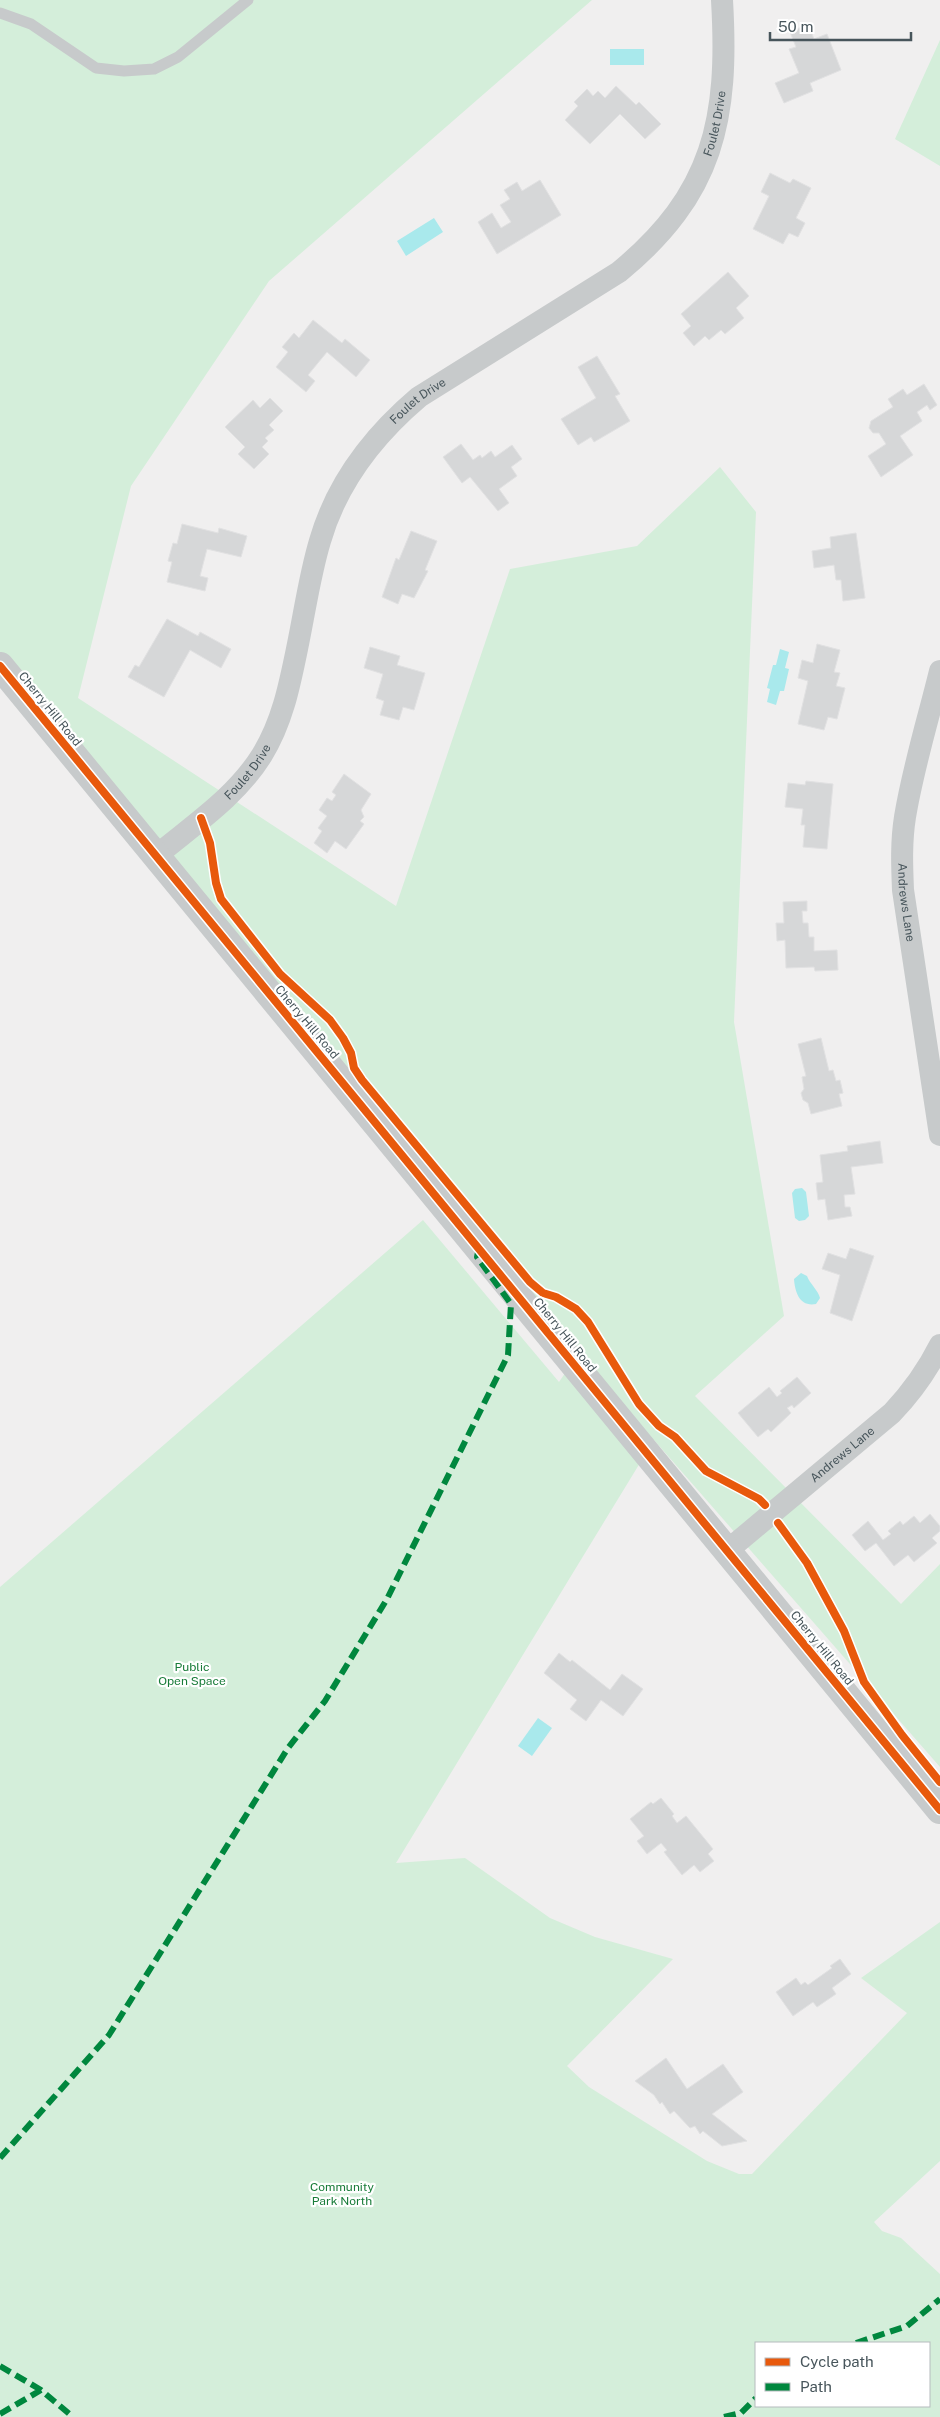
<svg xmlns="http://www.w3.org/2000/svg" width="940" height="2417" viewBox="0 0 940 2417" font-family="'Public Sans',sans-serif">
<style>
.green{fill:#d4eeda;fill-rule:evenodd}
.water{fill:#a9e9ec}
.building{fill:#d6d7d8;stroke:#e1e1e2}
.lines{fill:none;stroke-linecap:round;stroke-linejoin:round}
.service{stroke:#c7cacb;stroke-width:11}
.minor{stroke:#c7cacb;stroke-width:22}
.tertiary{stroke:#c7cacb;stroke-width:28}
.quiet{stroke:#00873e;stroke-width:6;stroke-dasharray:12 6;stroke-linecap:butt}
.cycleway-casing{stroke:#fff;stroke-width:11}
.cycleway{stroke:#e8590c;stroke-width:8}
.labels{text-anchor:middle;stroke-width:4.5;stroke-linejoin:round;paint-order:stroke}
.street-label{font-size:12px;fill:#47555b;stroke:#fff}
.park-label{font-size:12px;fill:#197c39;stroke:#fff}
</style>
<rect width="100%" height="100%" fill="#f0efef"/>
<path class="green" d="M0 0H592L269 281 131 486 78 698 396 906 510 569 637 546 720 467 756 512 734 1022 784 1316 695 1396 901 1604 940 1564V1767L654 1440 396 1863 465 1858 550 1918 595 1937 673 1959 567 2066 589 2087 707 2161 739 2174H752L907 2013 861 1978 940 1922V2161L874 2222 882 2231 901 2238 940 2274V2417H0V1587L423 1220 559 1382 574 1360 0 659ZM756 2343H929V2406H756Z
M940 40V166L895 139Z"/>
<path class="water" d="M610 49H644V65H610Z
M434 218 443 232 406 256 397 241Z
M780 649 789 652 785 668 789 669 784 691H780L776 705 767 702 770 689 767 688 773 665H776Z
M802 1188 806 1192 809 1216 805 1220 799 1221 795 1218 792 1193 795 1189Z
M801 1273 807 1276C810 1284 818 1290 820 1298L816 1304C800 1307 795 1293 794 1279Z
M538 1718 552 1728 532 1756 518 1746Z"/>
<path class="building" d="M808 24 814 39 827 34 841 70 810 83 813 91 784 103 775 83 799 73 789 49 796 47 790 32Z
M616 86 636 105 639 102 661 124 645 139 620 114 590 144 565 120 578 106 574 102 587 89 593 96 598 91 605 98Z
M770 173 790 183 793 179 811 188 796 218 805 223 798 237 789 233 783 244 753 229 769 196 761 192Z
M540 180 561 215 497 254 478 222 492 213 501 228 511 222 500 205 510 199 504 190 517 182 522 191Z
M728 272 749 296 736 308 744 318 725 334 721 330 709 340 705 336 694 346 683 333 691 326 681 314Z
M313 320 342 343 345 339 370 360 356 377 327 352 308 375 315 381 306 392 276 367 288 352 282 347 294 333 299 338Z
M597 356 620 394 615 396 630 421 594 442 591 437 578 445 561 419 596 398 578 367Z
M924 384 937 405 930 410 927 405 917 412 922 421 900 436 913 455 881 477 868 456 886 444 879 433H873L869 428 871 421 893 407 888 399 903 389 907 395Z
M270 398 283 411 269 425 274 430 265 438 268 441 262 447 269 454 254 469 238 454 245 447 225 427 253 400 260 408Z
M461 444 473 460 480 455 482 458 491 451 495 457 512 445 522 459 511 467 517 476 499 489 509 503 498 511 470 477 462 483 443 457Z
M182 524 218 533 219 528 247 536 241 557 207 549 200 576 208 578 205 591 167 582 172 562 168 561 173 543 177 544Z
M411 531 437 541 425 570 428 571 414 598 402 594 398 604 382 597 396 558 399 560Z
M856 533 865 598 843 601 841 580H836L834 565 814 568 812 551 831 548 830 537Z
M167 619 198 636 200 632 231 649 221 668 190 650 164 697 128 677 135 665 139 667Z
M817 644 840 650 834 672 840 673 836 686 845 688 837 719 828 717 824 730 798 724 808 681 798 678 802 660 813 663Z
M370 647 400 656 397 665 425 673 414 710 403 707 399 720 380 715 384 701 376 698 383 674 364 668Z
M344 774 371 794 361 810 364 817 360 821 364 824 346 849 335 841 327 853 314 843 322 831 318 828 327 816 319 810 327 798 332 801 336 795 332 792Z
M806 781 833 784 827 849 803 847 805 825H801L803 809 785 807 788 783 805 785Z
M807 901V911H802L803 923H808L809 937H814V951L837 950 838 970 815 971 814 967 786 968 785 940 777 941 776 923H784L783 902Z
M821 1038 829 1071 833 1070 836 1081 840 1080 843 1093 839 1094 842 1106 811 1114 808 1103 803 1100 801 1093 804 1089 802 1077 806 1076 798 1044Z
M880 1141 883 1163 851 1167 855 1194 844 1195 845 1207H850L852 1216 828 1220 825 1199 818 1200 816 1183 823 1182 820 1155 848 1151 847 1146Z
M850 1248 874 1256 852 1321 830 1313 840 1275 822 1269 828 1253 846 1259Z
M797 1377 811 1393 794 1408 792 1405 787 1408 791 1413 771 1432 768 1429 758 1437 738 1413 769 1387 777 1397 782 1393 780 1391Z
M930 1514 940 1526V1531L932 1538 937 1543 914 1562 908 1555 894 1566 876 1543 865 1551 852 1535 868 1521 883 1540 891 1534 888 1531 900 1521 903 1525 914 1516 920 1523Z
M559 1653 570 1662 572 1660 610 1690 622 1674 643 1689 623 1716 601 1700 586 1721 570 1709 577 1700 544 1673Z
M661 1798 674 1814 672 1816 677 1823 686 1816 713 1849 708 1854 714 1861 700 1872 694 1865 682 1875 664 1852 667 1850 661 1843 647 1854 637 1841 644 1836 630 1819 651 1802 653 1804Z
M840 1959 851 1974 832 1988 836 1994 817 2007 813 2002 793 2016 776 1992 796 1978 801 1985 805 1982 808 1985 832 1968 830 1966Z
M666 2058 687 2089 723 2064 743 2092 712 2114 747 2141 722 2146 703 2131 700 2134 695 2126 690 2128 674 2111 670 2114 662 2102 660 2104 654 2095 635 2081Z"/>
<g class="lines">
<path class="service" d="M0 13 31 24 96 68 124 71 154 69 178 57 248 0"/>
<g class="minor">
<path id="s1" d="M940 671C928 720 913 768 905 817 901 842 902 866 903 890L940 1135"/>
<path id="s2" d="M156 856C193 825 236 797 262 755 283 721 290 683 298 644 305 610 310 574 320 541 337 482 373 436 419 397L619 272C714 194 729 119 722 0"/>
<path id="s3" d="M728 1550 892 1413C912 1392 927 1371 940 1345"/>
</g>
<path class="tertiary" d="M0 666 940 1810"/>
<path class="quiet" d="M0 2158 109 2035 288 1748 325 1701 387 1599 508 1355 511 1304 477 1257 478 1252
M856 2343 907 2326 940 2299
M0 2366 41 2390 73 2417
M0 2414 41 2390
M724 2417 741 2413 756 2398"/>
<g class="cycleway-casing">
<path id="cycleway" d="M0 666 940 1810
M201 818 210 843 216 883 221 899 280 974 330 1020 343 1038 351 1053 354 1068 362 1080 530 1282 543 1293 556 1297 576 1309 588 1322 639 1404 659 1426 675 1437 706 1471 759 1499 765 1505
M778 1523 807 1563 844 1631 864 1682 902 1735 940 1782"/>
</g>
<use href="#cycleway" class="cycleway"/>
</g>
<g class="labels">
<g class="street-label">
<text dy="4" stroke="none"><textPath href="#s2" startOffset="964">Foulet Drive</textPath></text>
<text dy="4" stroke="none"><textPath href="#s2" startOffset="544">Foulet Drive</textPath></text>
<text transform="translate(50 709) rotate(51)" y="4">Cherry Hill Road</text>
<text dy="4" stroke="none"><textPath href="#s2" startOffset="125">Foulet Drive</textPath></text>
<text dy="4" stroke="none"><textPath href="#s1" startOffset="236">Andrews Lane</textPath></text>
<text transform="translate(307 1022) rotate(50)" y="4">Cherry Hill Road</text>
<text transform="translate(565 1335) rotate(51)" y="4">Cherry Hill Road</text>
<text dy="4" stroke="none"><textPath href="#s3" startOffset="149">Andrews Lane</textPath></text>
<text transform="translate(822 1648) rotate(51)" y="4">Cherry Hill Road</text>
</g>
<g class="park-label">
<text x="192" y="1671">Public<tspan x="192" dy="14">Open Space</tspan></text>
<text x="342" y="2191">Community<tspan x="342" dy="14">Park North</tspan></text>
</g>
</g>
<rect x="755" y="2342" width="175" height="65" fill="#ffffff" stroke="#b5bbbd"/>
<rect x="765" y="2358" width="25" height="8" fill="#e8590c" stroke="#b5bbbd"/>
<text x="800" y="2367" font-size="15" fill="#47555b">Cycle path</text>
<rect x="765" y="2383" width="25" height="8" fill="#00873e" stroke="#b5bbbd"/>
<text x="800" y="2392" font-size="15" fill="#47555b">Path</text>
<path d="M770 32v8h141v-8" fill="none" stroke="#47555b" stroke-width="2.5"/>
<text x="778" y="32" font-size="15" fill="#47555b" stroke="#ffffff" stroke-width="4" paint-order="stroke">50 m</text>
</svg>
